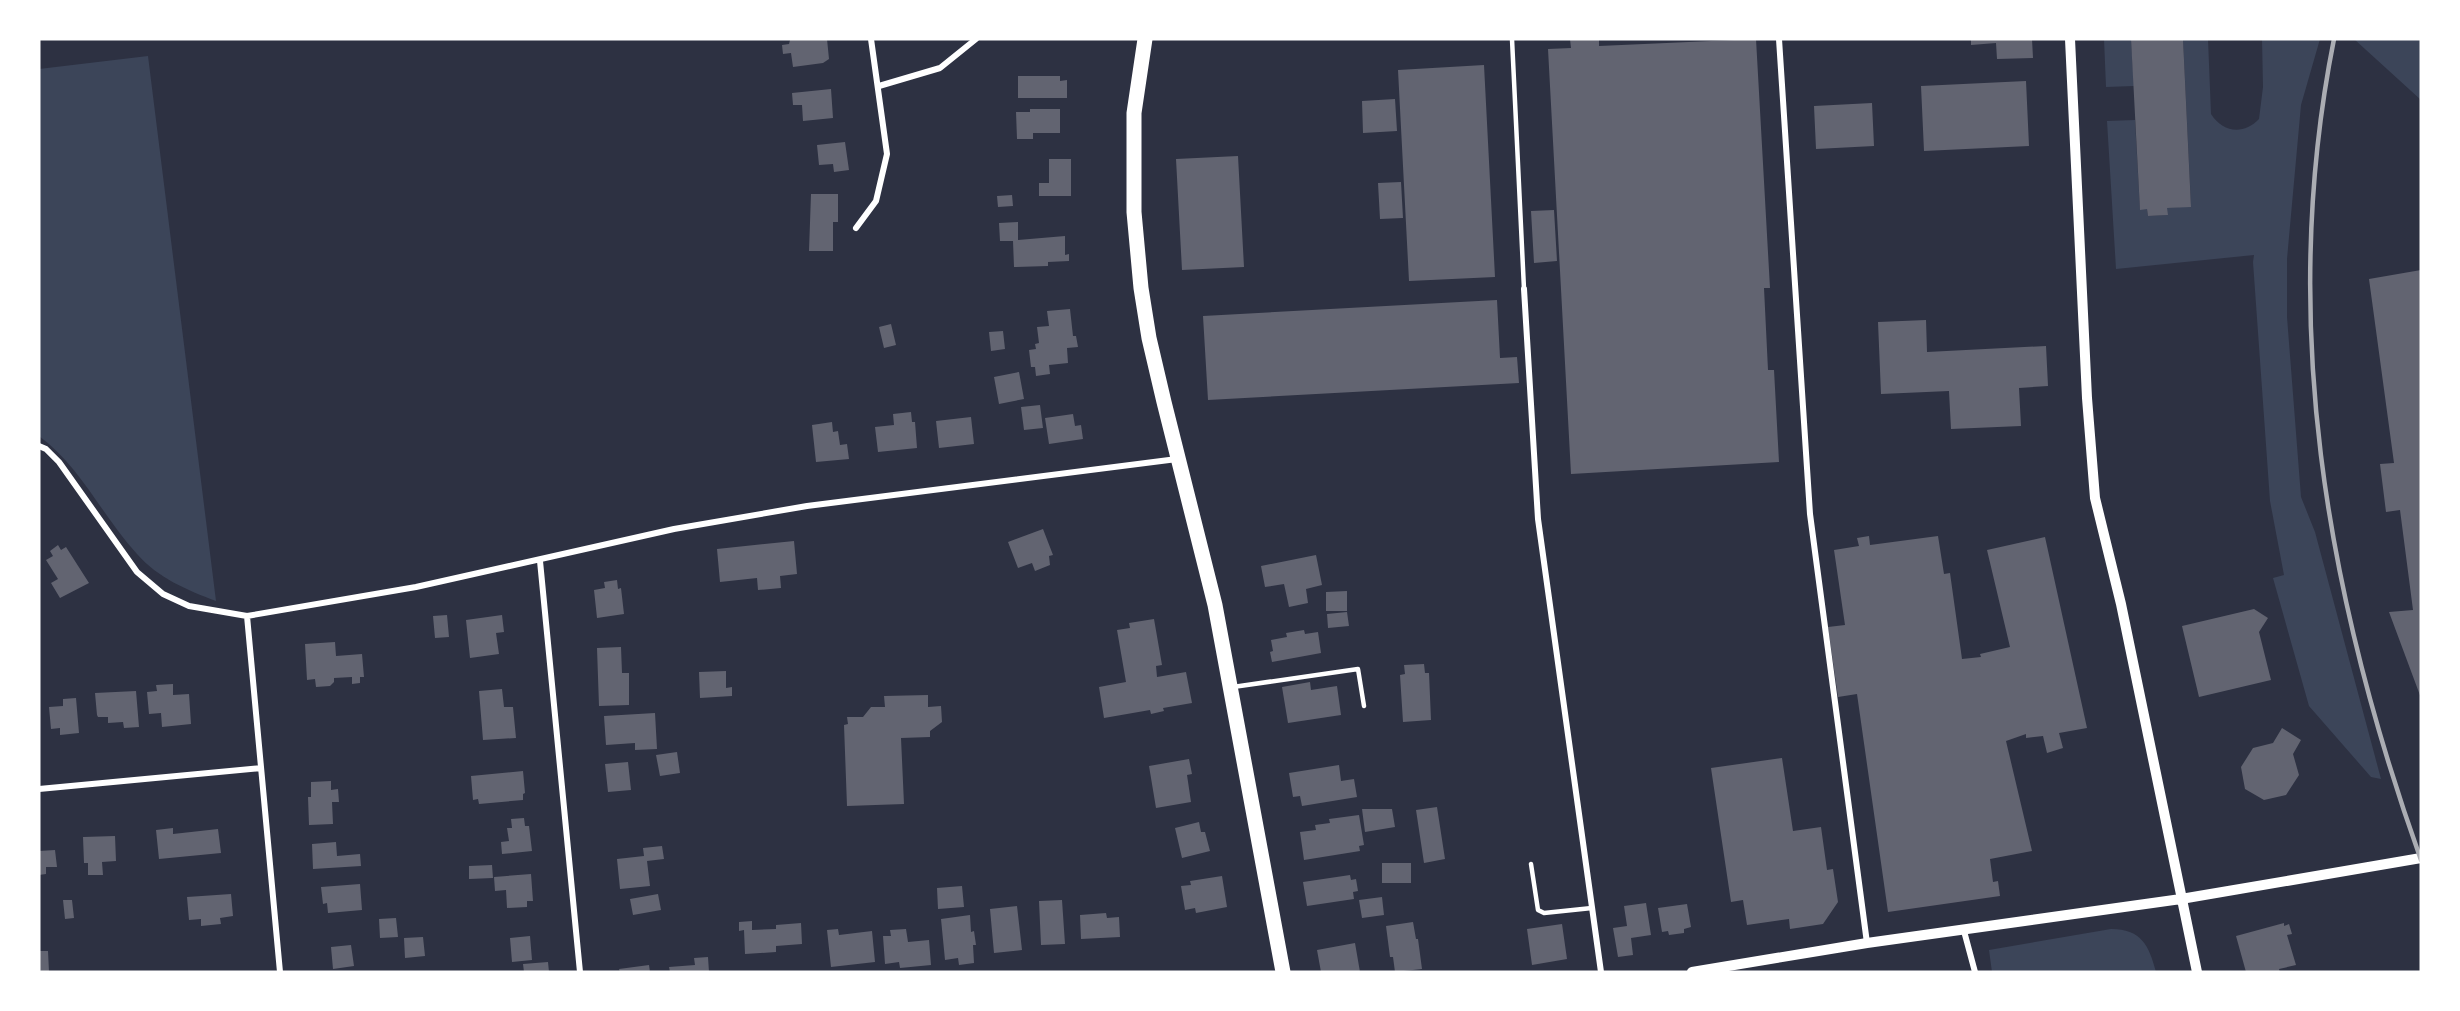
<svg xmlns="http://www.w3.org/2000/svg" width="2460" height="1011" viewBox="0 0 2460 1011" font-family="'DM Sans',sans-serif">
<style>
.green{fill:#3c4559}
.building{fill:#626471}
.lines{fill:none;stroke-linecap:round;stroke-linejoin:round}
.service{stroke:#fff;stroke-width:4.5}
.minor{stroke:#fff;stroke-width:6}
.tertiary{stroke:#fff;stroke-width:10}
.primary{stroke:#fff;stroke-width:15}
.rail{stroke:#abadb3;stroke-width:4.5}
</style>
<rect width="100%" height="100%" fill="#2d3142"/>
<path class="green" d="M2104 39H2131L2134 86 2106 87Z
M2183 39H2208L2211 114C2223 133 2244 135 2259 119L2263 87 2262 39H2320L2301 105 2287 259V317L2301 497 2315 532 2381 779 2371 777 2309 706 2273 578 2284 575 2270 501 2253 262 2254 255 2116 269 2107 121 2135 120 2140 209H2147L2148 216 2167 215V208L2191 206Z
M2354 39H2421V100Z
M148 56 216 601C187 590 158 578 137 554 102 516 81 467 39 436V69Z
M2111 929C2141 929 2149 945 2156 972H1992L1989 950Z"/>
<path class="building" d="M800 39H827L829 59 823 63 793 67 791 53 783 54 782 45 789 44 790 40Z
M1570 39H1599V46L1756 39 1770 288H1764L1768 370H1774L1779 462 1571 474 1548 49 1571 48Z
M1971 39H2032L2033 58 1997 59 1996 43 1971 45Z
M2131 39H2183L2191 207 2167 208 2168 215 2148 216 2147 209 2140 210Z
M1484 65 1495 277 1409 281 1398 70Z
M1018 76H1060V81L1067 80V98H1018Z
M2026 81 2029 146 1924 151 1921 86Z
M831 89 833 118 803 121 802 105H793L792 93Z
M1395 99 1397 131 1363 133 1362 101Z
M1872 103 1874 146 1816 149 1814 106Z
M1030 109H1060V133H1033V139H1017L1016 112H1030Z
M845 142 849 170 834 172 833 164 819 165 817 145Z
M1238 156 1244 267 1182 270 1176 159Z
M1049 159H1071V196H1039V183H1049Z
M1401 182 1403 218 1380 219 1378 183Z
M811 194H838V222H833V251H809Z
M1012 195 1013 206 998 207 997 196Z
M1554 210 1557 261 1534 263 1531 211Z
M1018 222V240L1065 236V255L1069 254V261L1048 262V266L1014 267 1013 241H1000L999 223Z
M2421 270V698L2389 612 2413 610 2400 510 2386 512 2380 464 2394 463 2369 279Z
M1497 300 1500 358 1517 357 1519 383 1208 400 1203 316Z
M1070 309 1073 336H1076L1078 347 1067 348 1068 363 1049 365 1050 374 1036 376 1035 367H1031L1029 350 1036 349 1035 344 1039 343 1037 327 1049 326 1047 311Z
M1926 320 1927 352 2046 346 2048 386 2019 388 2021 426 1951 429 1949 391 1881 394 1878 322Z
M891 324 896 345 884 348 879 327Z
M1003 331 1005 349 991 351 989 332Z
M1019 372 1024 399 999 404 994 377Z
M1040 405 1043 428 1024 430 1021 407Z
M911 412 912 422H915L917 448 878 452 875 427 894 425 893 414Z
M1073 414 1075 426 1081 425 1083 439 1049 444 1045 418Z
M971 417 974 444 939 448 936 421Z
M832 422 833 432 838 431 840 445 847 444 849 459 816 462 812 425Z
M1043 529 1053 555 1049 556 1050 565 1035 571 1032 563 1018 568 1008 542Z
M1869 536 1870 545 1938 536 1944 574 1950 573 1962 659 1981 657 1980 654 2010 647 1987 550 2045 537 2087 728 2059 733 2063 748 2047 753 2043 736 2026 738V734L2006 741 2032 851 1990 859 1993 882 1998 881 2000 896 1888 912 1857 694 1838 697 1828 627 1845 625 1834 550 1859 546 1857 538Z
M794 541 797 574 780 576 781 588 758 590 757 578 720 582 717 549Z
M58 545 61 550 66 547 89 583 60 598 51 583 58 579 46 560 53 556 50 551Z
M1316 555 1322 585 1306 589 1308 603 1289 607 1284 584 1265 587 1261 566Z
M617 580 618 589 621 588 624 614 597 618 594 590 605 588 604 582Z
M1347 591V611H1326V592Z
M2254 609 2268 618 2259 632 2271 680 2199 697 2182 626Z
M1347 612 1349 626 1328 628 1327 614Z
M447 615 449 637 435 638 433 616Z
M502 615 504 632 496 633 499 654 470 658 466 620Z
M1154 619 1162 665 1156 666 1157 677 1186 672 1192 703 1163 708 1164 711 1151 714 1150 710 1104 718 1099 687 1126 682 1117 630 1130 628 1129 623Z
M1304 630 1305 634 1318 632 1321 653 1272 662 1270 652 1273 651 1271 640 1287 637 1286 633Z
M335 642 336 656 362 654 364 677H360V683L352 684V677L334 678V682L330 686 316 687 315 679 307 680 305 644Z
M621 647 622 673H629V705L599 706 597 648Z
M1424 664 1425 673H1429L1431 720 1403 722 1400 675 1405 674 1404 665Z
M726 671V688L732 687V696L700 698 699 672Z
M1310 682 1311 690 1337 686 1341 715 1288 723 1282 687Z
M173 684V695L189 694 191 724 162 727 161 713 149 714 147 692 157 691 156 685Z
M502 689 504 707H513L516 738 483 740 479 691Z
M136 691 139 727 124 728 123 722 108 723V717H98L97 715 95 693Z
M928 695V707L941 706 942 722 930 731V737L901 738 904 804 847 806 844 725 848 724 847 717H863L871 707H885L884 696Z
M76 698 79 733 60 735V728L51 729 49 707 63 706V699Z
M655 713 657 749 635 750V743L606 745 604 716Z
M2282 728 2301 740 2293 754 2299 775 2286 795 2264 800 2245 789 2241 767 2253 748 2273 743Z
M677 752 680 773 660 776 656 755Z
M1782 758 1793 831 1821 827 1827 870 1833 869 1838 902 1823 924 1790 929 1789 919 1747 925 1743 900 1731 902 1711 768Z
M1189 759 1192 774 1187 775 1191 802 1156 808 1149 766Z
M628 762 631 790 608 792 605 764Z
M1339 765 1341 781 1354 779 1357 797 1302 806 1300 796 1293 797 1289 773Z
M523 771 525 793 523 794V800L479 804 478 799 473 800 471 776Z
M331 781V790L338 789 339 802H332L333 824 309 825 308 797H311V782Z
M1437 807 1445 859 1424 863 1416 810Z
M1362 809H1392L1395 827 1365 832Z
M1359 815 1364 845 1359 846 1360 851 1304 860 1300 832 1316 830 1315 825 1330 823 1329 819Z
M524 818 525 826H529L532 851 502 854 501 842 509 841 507 828H512L511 819Z
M1199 822 1201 832H1205L1210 851 1182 858 1175 828Z
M173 828V834L218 829 221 853 159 859 156 830Z
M115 836 116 861 102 862 103 875H88V863H84L83 837Z
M336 842 337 856 360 854 361 866 313 869 312 844Z
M662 846 664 859 647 861 650 886 620 889 617 859 644 856 643 848Z
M55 850 57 867H46V874L39 875V851Z
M1382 863H1411V883H1382Z
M492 865 493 878 469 879V866Z
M531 874 533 901H527V907L507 908 506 890 495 891 494 877Z
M1350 875 1351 880 1356 879 1358 891 1353 892 1354 899 1307 906 1303 882Z
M1222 876 1227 907 1196 913 1195 908 1185 910 1181 886 1191 885 1190 881Z
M360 884 362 910 328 913 327 903 323 904 321 887Z
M962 886 964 907 938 909 937 888Z
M231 894 233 916 220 918 221 924 201 926V919L189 920 187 897Z
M658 894 661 910 633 915 630 899Z
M1382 897 1384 915 1362 918 1359 900Z
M63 900H72L74 918 65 919Z
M1062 900 1065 944 1041 945 1039 901Z
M1646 903 1651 935 1631 938 1633 955 1618 957 1613 928 1627 926 1624 906Z
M1687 904 1691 927 1684 929V933L1669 935 1668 931 1662 932 1658 908Z
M1017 906 1022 950 994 953 990 909Z
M1106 913 1107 918 1119 917 1120 937 1081 939 1080 915Z
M970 915 971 932 974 931 976 945H973L974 963 959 965 958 958 945 960 941 919Z
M396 918 398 937 380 938 379 919Z
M752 921V930L776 929V925L801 923 802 944 776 946V952L745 954 744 930 739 931V922Z
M1413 922 1416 939H1418L1422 969 1395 972 1393 957H1390L1386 926Z
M2284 923V926L2289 924 2292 934 2287 935 2296 965 2279 969 2280 972H2246L2236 936Z
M1562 924 1567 959 1532 965 1527 929Z
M838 929 839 935 872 931 875 962 831 967 827 930Z
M906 929 908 942 929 940 931 965 900 968 899 962 885 964 883 936H891L890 930Z
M530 936 532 960 512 962 510 938Z
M423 937 425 956 405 958 404 938Z
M1355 943 1360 972H1321L1317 950Z
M351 945 354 966 333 969 331 947Z
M39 951H48L49 972H39Z
M708 957 709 972H670L669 967 695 965 694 958Z
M548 962 549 972H524L523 964Z
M649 965 650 972H620L619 969Z"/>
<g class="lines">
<path class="service" d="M1512 39 1524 289
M1233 687 1358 669 1364 706
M1531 864 1538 910 1544 913 1592 908"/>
<path class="minor" d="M1779 39 1810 514 1867 943
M879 86 940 68 976 39
M856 228 876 201 887 154 871 39
M1524 289 1538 519 1601 972
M39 446 46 449 59 462 137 572 163 594 189 606 247 616 416 587 674 529 807 506 1177 459
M540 561 580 972
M247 616 280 972
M39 789 261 768
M1964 931 1975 972"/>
<path class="tertiary" d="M2070 39 2087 398 2095 498 2121 604 2197 972
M1692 972 1867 943 2181 899 2421 858"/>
<path class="primary" d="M1145 39 1134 113V212L1141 288 1149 338 1164 402 1215 605 1283 972"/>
<path class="rail" d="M2334 39C2278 319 2326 594 2421 860"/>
</g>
<rect width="2460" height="1011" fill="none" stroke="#ffffff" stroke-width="81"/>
</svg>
